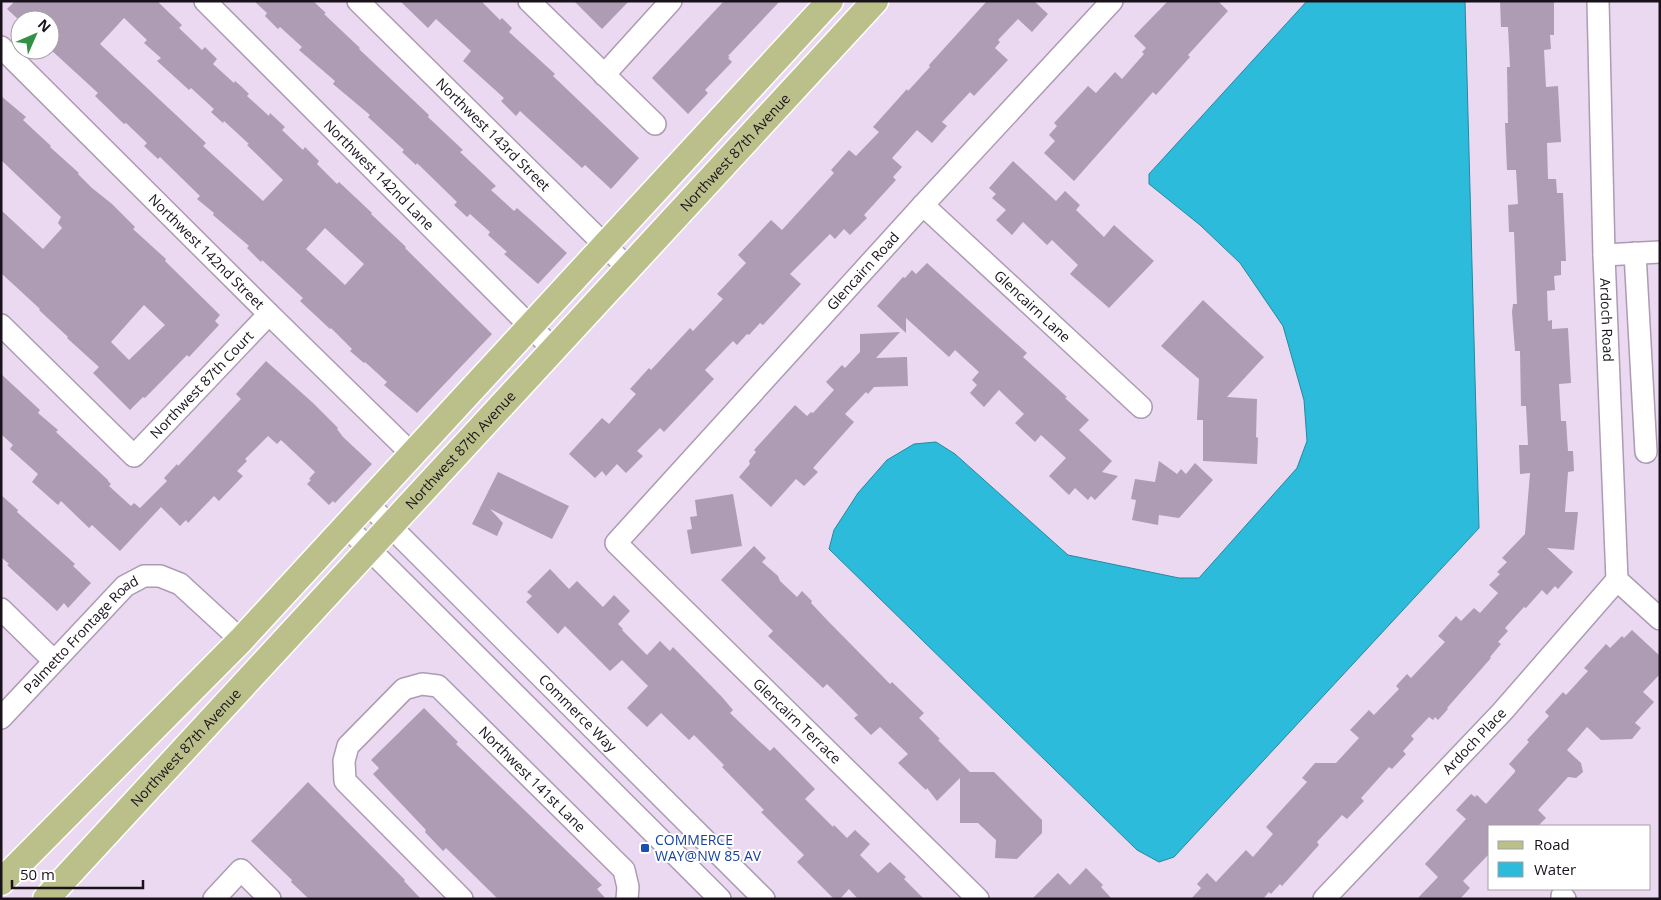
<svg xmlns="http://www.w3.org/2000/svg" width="1661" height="900" viewBox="0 0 1661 900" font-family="'Open Sans',sans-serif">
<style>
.water{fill:#2cbbdb;stroke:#2688a1}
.building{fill:#ae9bb4;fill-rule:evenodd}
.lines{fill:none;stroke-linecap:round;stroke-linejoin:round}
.minor-casing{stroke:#ad9bb3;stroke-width:24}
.major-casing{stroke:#fff;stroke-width:29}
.minor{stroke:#fff;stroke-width:21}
.major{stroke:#bbc08b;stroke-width:26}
.transit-dot{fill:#1a4fb4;stroke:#fff;stroke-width:2}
.labels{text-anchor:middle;stroke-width:4;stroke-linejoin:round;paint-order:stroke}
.street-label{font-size:14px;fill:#19121b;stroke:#fff}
.transit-label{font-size:14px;fill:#164399;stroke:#fff;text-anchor:start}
</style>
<rect width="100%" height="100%" fill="#ebd8f1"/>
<path class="water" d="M1307 1H1465L1479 528 1174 857 1159 862 1137 850 829 549 834 530 858 493 887 460 914 444 936 442 955 454 1068 555 1179 578H1199L1297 468 1307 441 1304 400 1283 326 1240 263 1200 225 1149 184V174Z"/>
<path class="building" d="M15 1H157L182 25 179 28 202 50 205 47 217 59 213 64 234 83 235 81 242 87 249 94 247 96 269 116 270 113 285 127 282 130 303 150 305 147 319 161 317 164 337 184 339 182 372 213 371 214 406 247 405 248 492 334 417 413 384 385 387 382 365 362 364 363 350 351 352 349 331 328 330 329 300 301 303 298 262 260 261 262 247 248 249 246 213 215 214 213 197 199 200 196 160 157 158 159 144 146 147 143 126 123 124 124 95 96 98 93 50 49V20H19L7 9ZM124 18 147 40 144 43 161 58 157 61 189 90 191 88 214 109 211 112 223 123 224 121 249 144 247 145 283 180 263 201 203 146 206 143 100 44ZM325 228 364 264 345 285 306 249Z
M254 1H313L326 13 324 14 360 48 359 49 429 115 428 117 463 150 460 152 496 186 491 190 514 211 517 208 534 223 567 253 538 284 504 254 507 252 488 235 490 232 470 214 467 217 454 205 457 202 417 163 416 165 402 152 404 150 368 117 370 115 333 84 335 81 299 50 302 47 280 27 278 29 265 16 267 13Z
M400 1H481L500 20 502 18 512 28 509 32 555 74 553 76 639 158 611 189 585 165 582 168 520 111 516 116 501 101 504 98 463 61 471 51 436 19 428 28Z
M574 1H629L602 29Z
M724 1H780L728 56 730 57 728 58 732 62 705 90 708 93 688 114 652 78Z
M987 1H1034L1048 14 1032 32 1018 19 998 40 1000 42 995 48 1008 60 974 96 970 92 942 122 947 126 932 143 917 130 892 158 902 167 893 177 896 180 864 215 867 218 850 235 844 229 835 239 830 234 790 274 801 284 763 325 760 323 749 335 747 334 737 345 733 341 705 370 714 379 664 432 660 428 637 451 643 456 626 473 617 464 606 476 602 471 595 478 569 454 602 418 609 424 636 394 630 389 649 368 651 370 690 328 693 331 723 299 717 294 746 263 738 255 771 220 782 230 834 173 831 170 849 150 856 156 879 132 873 127 907 89 908 91 930 67 929 65Z
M1168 1H1218L1228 11 1188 55 1190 57 1156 95 1153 92 1074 181 1044 153 1055 141 1049 135 1057 126 1054 123 1088 86 1096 93 1115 72 1122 79 1144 54 1142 52 1146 48 1134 36Z
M1500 1H1554V35H1550L1551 49 1544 50 1546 87 1558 86 1561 142 1547 143 1548 179H1556L1557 193H1563L1566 261H1561V275L1554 276 1555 290 1547 291 1548 321 1552 320V329L1568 328 1571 383 1559 384 1561 421H1566L1568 451H1573L1574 471 1568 472 1565 512H1578L1574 550 1547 548 1573 572 1558 589 1555 586 1547 595 1542 590 1526 608 1524 607 1505 628 1508 631 1498 642 1501 644 1490 657 1491 658 1447 708 1448 709 1438 720 1435 717 1433 720 1429 717 1411 736 1414 739 1403 751 1406 754 1392 769 1389 767 1361 798 1364 801 1347 819 1342 815 1317 842 1319 845 1282 886 1280 884 1271 894 1269 892 1263 899H1191L1201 888 1197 884 1207 873 1216 882 1246 850 1253 857 1273 834 1266 827 1307 782 1302 778 1315 763H1336L1359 738 1350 730 1369 710 1374 715 1399 689 1396 686 1407 674 1411 678 1445 642 1438 636 1456 616 1461 621 1474 608 1480 613 1498 593 1489 585 1500 574 1497 572 1507 562 1502 558 1525 534 1530 473 1520 474 1519 445H1528L1526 406H1521L1520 351H1515L1512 312 1513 304H1517L1514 232H1509L1508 205 1518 204 1516 170H1507L1505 123H1508L1507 67H1510L1508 27H1501Z
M1 96 26 117 23 120 51 146 50 147 79 173 78 174 92 188 112 204 135 227 133 229 166 259 165 261 220 315 215 321 219 325 189 357 187 355 145 398 143 397 130 410 93 373 99 367 67 338 68 337 39 310 40 309 1 273V210L43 249 62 228 58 223 61 217 1 160ZM144 305 165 325 129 360 111 342Z
M1013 161 1056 201 1065 191 1080 205 1076 210 1104 237 1114 225 1154 261 1109 308 1070 274 1078 265 1052 240 1047 245 1023 222 1012 235 996 220 1006 210 992 198 996 194 989 188Z
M927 263 1027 353 1023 357 1067 397 1065 398 1089 420 1079 430 1112 461 1102 472 1118 476 1095 500 1091 496 1088 500 1075 488 1069 495 1049 476 1066 458 1041 435 1035 442 1015 423 1024 414 999 390 984 407 970 393 977 385 972 380 979 372 955 350 949 357 906 318V333L877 306 903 277 905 278 912 270 916 274Z
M1203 300 1264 357 1227 397 1257 399 1256 437 1258 438 1257 464 1203 461V420H1197L1199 379 1161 346Z
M900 332 876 358 907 357 908 386 874 387 868 394 866 392 845 414 854 422 813 468 818 472 804 486 796 479 771 507 739 477 750 464 749 461 756 452 754 450 795 405 807 416 811 412 813 413 834 390 826 382 842 365 845 368 860 352V334Z
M266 361 312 402 338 428 337 429 343 437 372 464 335 503 333 501 329 505 307 484 311 480 309 479 315 472 281 440 277 444 268 436 245 459 247 461 237 471 243 476 219 501 214 496 188 523 186 520 180 526 161 507 120 551 92 525 89 528 61 501 58 505 32 482 38 474 10 449 13 445 1 434V374L40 410 38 413 58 430 56 432 108 480V481L111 484 109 486 131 506 134 503 140 508 167 481 164 478 177 464 178 466 241 399 236 394Z
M1159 461 1177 474 1181 469 1186 474 1195 463 1213 480 1179 518 1159 515 1158 525 1132 520 1136 500 1131 499 1135 479 1155 482Z
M498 472 569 506 552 539 490 509 503 523 497 536 472 524Z
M733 494 742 546 691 554 687 530 692 529 690 517 697 516 695 500Z
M1 495 18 510 17 512 75 564 73 566 91 583 68 608 64 603 57 611 7 565 9 564 1 557Z
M754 546 766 558 762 562 778 576 780 581 797 597 802 591 812 601 811 603 828 621 890 684 892 682 924 713 919 718 940 739 938 740 970 772H994L1042 820V833L1017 859 995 858 996 840 978 823H960V778L937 801 927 788 926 790 898 763 908 754 880 727 871 735 854 718 858 715 827 684 823 688 768 636 773 631 721 580Z
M550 569 569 589 577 581 603 607 614 595 630 611 618 624 623 629 622 630 647 655 660 641 670 651 673 647 722 697 733 710 730 713 757 739 770 751 774 747 815 789 805 799 833 827 834 825 847 838 855 830 870 844 860 855 878 873 890 862 906 877 904 879 924 899H858L849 889 840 899H834L797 862 804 855 761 812 764 810 722 767 724 765 694 735 689 740 661 713 647 727 627 708 648 686 622 660 610 671 565 626 558 634 526 602 532 596 527 592Z
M1632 630 1660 656V674L1643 692 1654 702 1635 723 1641 728 1632 739 1601 740 1587 727 1567 750 1581 763 1583 772 1576 778 1568 777 1538 810 1546 818 1538 826H1490V853L1463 881 1470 888 1460 899H1417L1438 877 1425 864 1466 819 1456 810 1471 794 1475 797 1477 795 1486 804 1515 772V770L1509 764 1529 742 1527 740 1549 716 1545 712 1563 692 1566 695 1588 671 1584 668 1606 644 1610 648 1622 636 1624 638Z
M424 708 458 742 456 744 602 885 597 889 606 899H498L446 848 443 851 425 832 426 830 373 774 379 768 371 760Z
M308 782 405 880 404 881 421 899H309L291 882 292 880 251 841Z
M1086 868 1103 885 1101 887 1112 899H1032L1058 873 1070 885Z"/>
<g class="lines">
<g class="minor-casing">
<g id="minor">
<path id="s1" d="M205 1 554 350"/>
<path id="s2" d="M358 1 629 269"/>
<path d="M529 1 655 124"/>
<path id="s3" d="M1598 1 1604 255 1617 580 1660 619"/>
<path id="s4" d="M1 47 269 314 413 455"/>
<path d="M604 75 671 1"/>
<path id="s5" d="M923 205 1141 407"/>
<path d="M1635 253 1646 452"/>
<path d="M1604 255 1660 252"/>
<path id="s6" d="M1 325 134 456 269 314"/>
<path id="s7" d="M368 504 764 899"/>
<path d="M347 527 720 899"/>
<path d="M1 609 54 661"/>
<path id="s8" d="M1 718 125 586 144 576H160L180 584 241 640"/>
<path d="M1562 896 1565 899"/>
<path d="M214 899 241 870 270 899"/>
<path id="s9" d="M462 899 345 781 344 761 348 746 404 689 422 684 438 686 624 870 628 887 627 899"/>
<path id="s10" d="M978 899 616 543 923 205 1112 1"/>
<path id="s11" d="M1324 899 1502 712 1617 580"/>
</g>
</g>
<g class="major-casing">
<g id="major">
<path d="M1 882 241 640 830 1"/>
<path id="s12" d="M46 899 875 1"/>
</g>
</g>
<use href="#minor" class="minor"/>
<use href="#major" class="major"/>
</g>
<rect class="transit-dot" x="640" y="843" width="10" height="10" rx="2.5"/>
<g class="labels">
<g class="street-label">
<text dy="5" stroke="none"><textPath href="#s2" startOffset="190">Northwest 143rd Street</textPath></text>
<text dy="5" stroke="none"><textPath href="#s12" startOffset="1016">Northwest 87th Avenue</textPath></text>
<text dy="5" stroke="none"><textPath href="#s1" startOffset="246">Northwest 142nd Lane</textPath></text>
<text dy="5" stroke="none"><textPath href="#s4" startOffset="290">Northwest 142nd Street</textPath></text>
<text dy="5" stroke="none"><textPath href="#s10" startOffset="875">Glencairn Road</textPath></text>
<text dy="5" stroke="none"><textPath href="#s5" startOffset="149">Glencairn Lane</textPath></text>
<text dy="5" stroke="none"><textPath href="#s3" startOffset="319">Ardoch Road</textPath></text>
<text dy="5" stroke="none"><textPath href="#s6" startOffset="285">Northwest 87th Court</textPath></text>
<text dy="5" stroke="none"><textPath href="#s12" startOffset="611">Northwest 87th Avenue</textPath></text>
<text dy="5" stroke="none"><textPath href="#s8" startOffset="116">Palmetto Frontage Road</textPath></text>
<text dy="5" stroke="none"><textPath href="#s7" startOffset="296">Commerce Way</textPath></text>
<text transform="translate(797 721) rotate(44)" y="5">Glencairn Terrace</text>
<text dy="5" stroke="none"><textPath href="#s11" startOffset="218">Ardoch Place</textPath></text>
<text dy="5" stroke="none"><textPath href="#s12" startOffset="206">Northwest 87th Avenue</textPath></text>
<text dy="5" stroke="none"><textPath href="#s9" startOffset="449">Northwest 141st Lane</textPath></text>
</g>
<g class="transit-label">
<text x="655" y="845">COMMERCE<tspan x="655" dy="16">WAY@NW 85 AV</tspan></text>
</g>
</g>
<rect width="1661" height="900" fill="none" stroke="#19121b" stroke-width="5"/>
<rect x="1488" y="825" width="162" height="65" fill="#ffffff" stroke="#a3a0a4"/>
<rect x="1498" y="841" width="25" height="8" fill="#bbc08b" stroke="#a3a0a4"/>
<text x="1534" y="850" font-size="15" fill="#19121b">Road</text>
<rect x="1498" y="862" width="25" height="15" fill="#2cbbdb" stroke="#a3a0a4"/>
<text x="1534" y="875" font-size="15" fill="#19121b">Water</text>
<g transform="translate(35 35) rotate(45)"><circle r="24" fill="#ffffff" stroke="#a3a0a4"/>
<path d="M0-4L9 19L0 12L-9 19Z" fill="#319043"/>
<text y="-8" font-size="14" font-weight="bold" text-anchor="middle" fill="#19121b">N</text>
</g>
<path d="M12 880v8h131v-8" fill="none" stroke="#19121b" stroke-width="2.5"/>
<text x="20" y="880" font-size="15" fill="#19121b" stroke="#ffffff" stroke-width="4" paint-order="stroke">50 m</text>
</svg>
